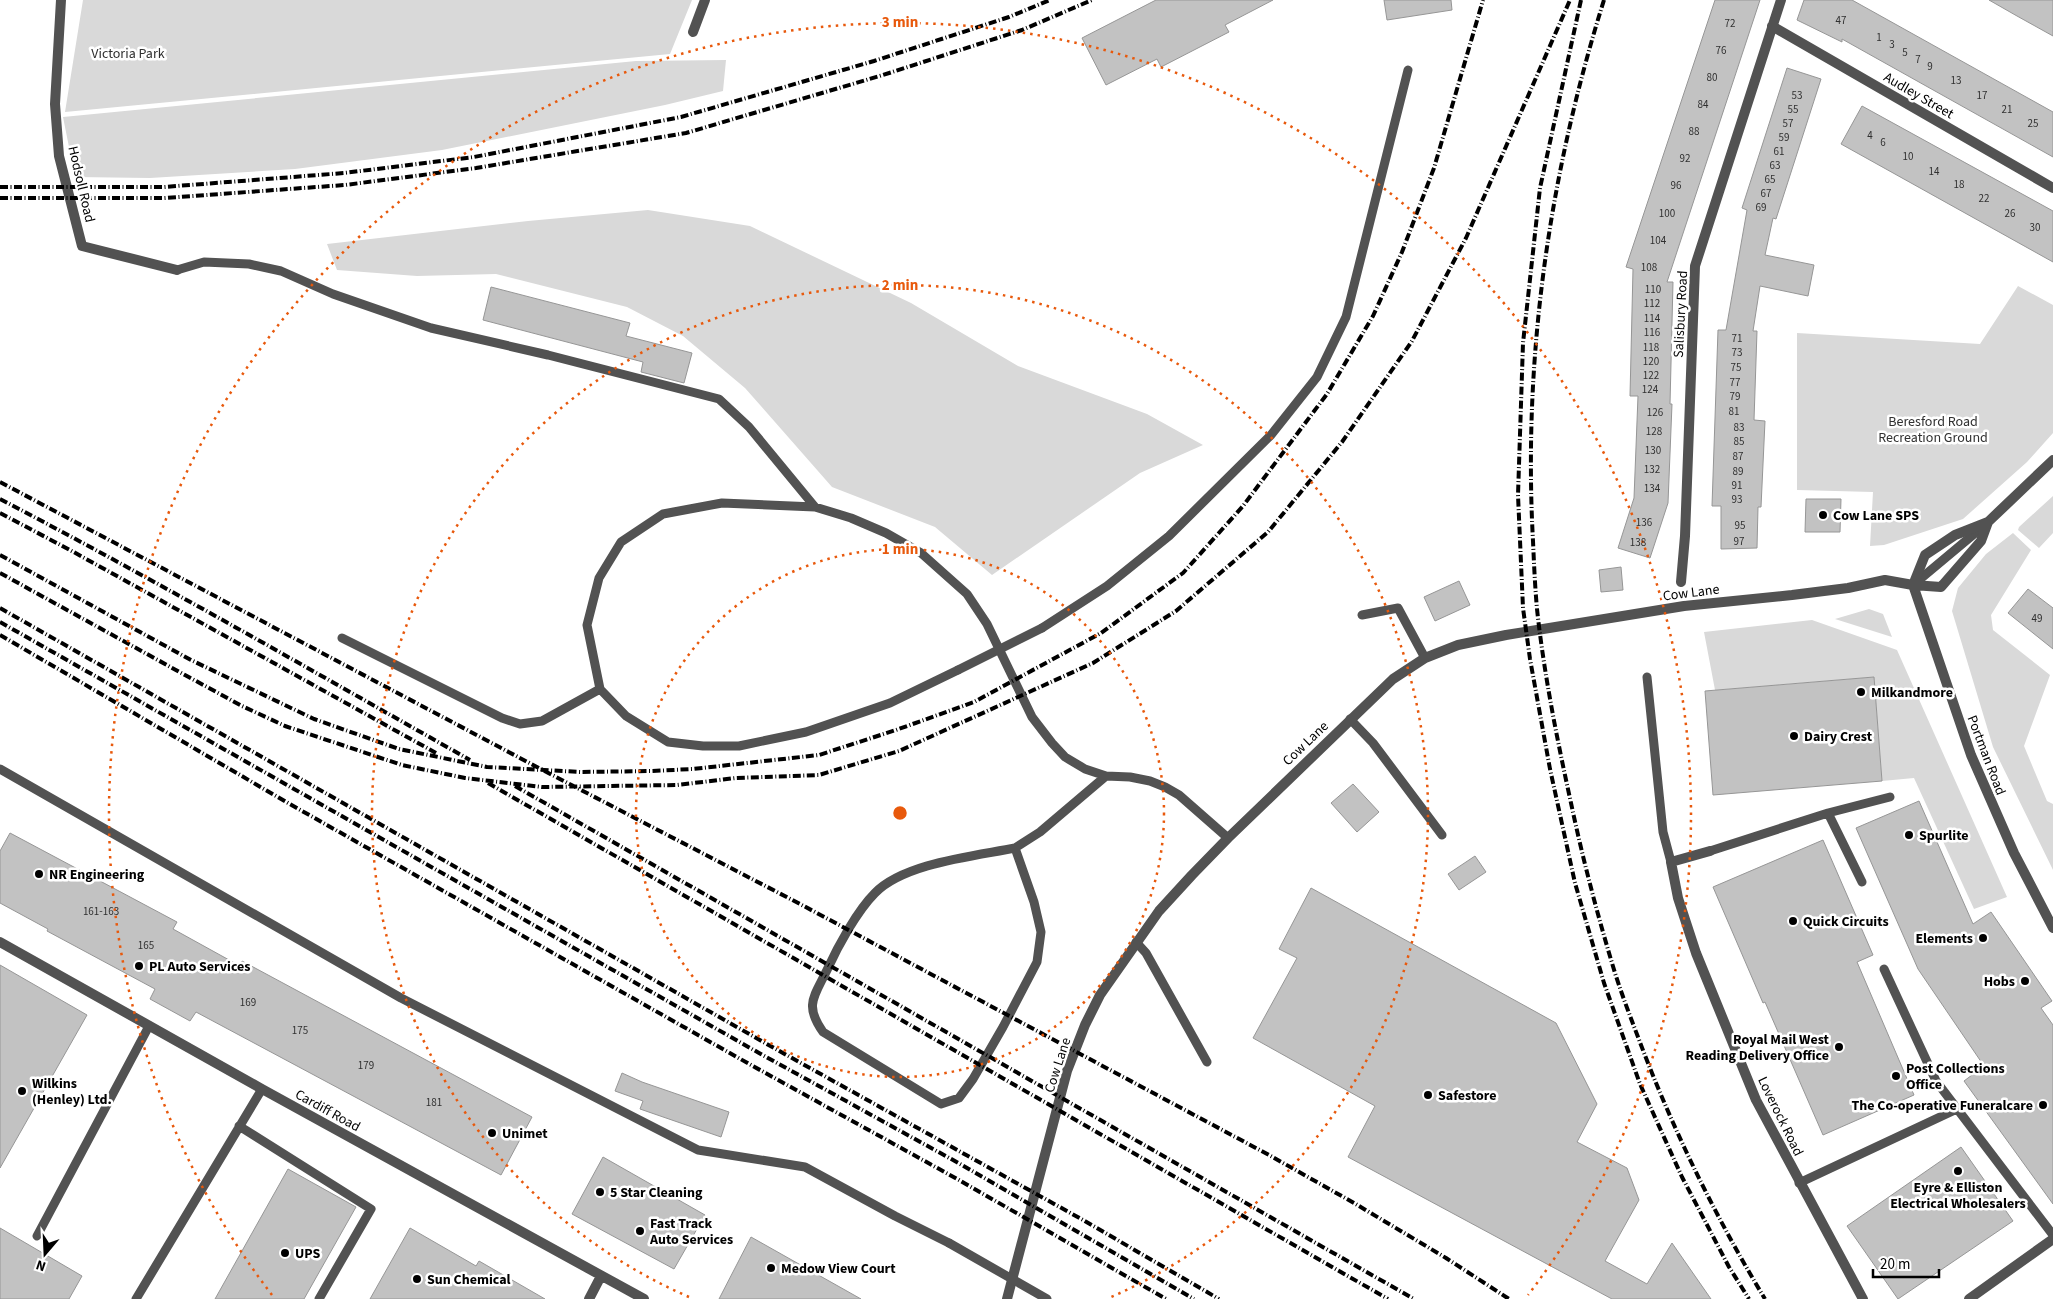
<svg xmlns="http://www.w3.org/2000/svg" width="2053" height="1299" viewBox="0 0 2053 1299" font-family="'Source Sans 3',sans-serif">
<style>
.green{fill:#d9d9d9}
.building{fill:#c2c2c2;stroke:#969696}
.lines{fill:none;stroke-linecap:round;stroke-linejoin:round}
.service{stroke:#525252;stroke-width:9}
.minor{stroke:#525252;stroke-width:10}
.tertiary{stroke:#525252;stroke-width:10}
.rail{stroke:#000;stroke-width:4;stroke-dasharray:8 2.5 1 2.5;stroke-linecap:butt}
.service-bridge{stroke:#525252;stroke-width:9}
.ring{fill:none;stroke:#e8590c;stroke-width:2.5;stroke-dasharray:2.5 5}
.poi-dot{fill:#000;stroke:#fff;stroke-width:2}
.labels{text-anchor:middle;stroke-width:5;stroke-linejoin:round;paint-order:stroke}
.number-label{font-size:11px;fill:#303030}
.park-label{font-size:14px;fill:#303030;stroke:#fff}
.street-label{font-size:14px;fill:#000;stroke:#fff}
.poi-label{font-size:14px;font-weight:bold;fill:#000;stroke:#fff;text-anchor:start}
.centre{fill:#e8590c;stroke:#fff;stroke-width:2.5}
.ring-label{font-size:15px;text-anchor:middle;font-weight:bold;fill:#e8590c;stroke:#fff;stroke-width:5;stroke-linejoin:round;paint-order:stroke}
</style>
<rect width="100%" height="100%" fill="#fff"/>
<path class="green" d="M83 0H692L670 54 65 112Z
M726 60 723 91 665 105 442 150 295 169 150 178 75 177 63 117 636 61Z
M648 210 750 226 911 303 1018 366 1147 414 1203 445 1140 473 992 575 935 527 832 487 745 388 683 336 627 307 496 274 417 276 337 270 327 244 528 221Z
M2018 286 2053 305V433L2027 462 1963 519 1884 545 1870 546 1873 492 1797 490V333L1980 344Z
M2053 496V533L2039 548 2018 530 2019 527Z
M2013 533 2031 550 1991 615 1993 630 2050 675 2024 746 2047 801 2053 804V870L1993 747 1952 611 1958 588 1986 554Z
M1869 609 1883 614 1892 637 1835 619Z
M1812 620 1897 650 2007 897 1974 909 1914 778 1882 781 1874 677 1715 690 1704 632Z"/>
<path class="building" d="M1156 0H1273L1225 25 1229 32 1161 67 1157 59 1106 85 1082 38Z
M1384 0H1451L1452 10 1387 20Z
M1715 0H1760L1667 282H1673L1670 404H1672L1668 503 1650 558 1618 548 1634 498 1638 396H1630L1633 269 1626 267Z
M1804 0H1852L2053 112V157L1842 39V42L1797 20Z
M1989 0H2053V36L2017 16Z
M1787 68 1821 79 1776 219 1773 218 1765 255 1814 265 1808 296 1760 286 1753 331H1757L1754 420 1765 421 1761 507H1758L1757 548 1721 549V506H1712L1718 330H1726L1747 210 1742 208Z
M1862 106 2053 211V262L1841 144Z
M491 287 630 323 626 336 692 353 684 383 641 372 643 362 483 320Z
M1806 499H1841L1840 532H1805Z
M1621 567 1623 590 1601 592 1599 570Z
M1459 581 1470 605 1435 621 1424 597Z
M2028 589 2053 608V649L2008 613Z
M1874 677 1882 781 1713 795 1705 691Z
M1353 784 1379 812 1357 832 1331 803Z
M1919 801 1973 924 1991 912 2052 1001 2041 1008 2053 1025V1204L1964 1081 1984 1066 1918 969 1856 828Z
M10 833 177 922 173 929 240 966 242 961 532 1117 501 1175 196 1012 190 1021 150 999 155 989 47 931 48 929 0 903V851Z
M1823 840 1873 955 1857 962 1914 1095 1823 1135 1765 1002 1763 1003 1713 887Z
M1475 856 1486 872 1459 890 1448 874Z
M1311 888 1556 1023 1597 1104 1577 1142 1627 1168 1639 1200 1605 1261 1647 1284 1672 1243 1711 1299H1612L1348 1157 1375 1106 1253 1038 1297 958 1279 949Z
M0 965 87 1015 0 1168Z
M622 1073 642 1082 729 1112 721 1137 640 1109 643 1101 615 1091Z
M1961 1147 2013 1221 1898 1299 1847 1226Z
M603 1157 705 1215 674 1269 572 1214Z
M288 1169 356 1207 304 1299H215Z
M0 1228 82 1276 69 1299H0Z
M410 1228 476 1266 479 1261 545 1299H370Z
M751 1237 861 1299H719Z"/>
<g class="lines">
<path class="service" d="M177 270 204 262 249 264 281 271 333 294 431 328 548 355 719 399 749 427 815 507
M1913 585 1986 524
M1362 615 1398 608 1425 658
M1042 628 1107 586 1169 536 1271 435 1317 377 1346 317 1408 70
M342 638 502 718 520 724 542 721 600 689
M958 670 890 703 806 732 739 746H703L668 742 626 716 600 689 587 625 599 578 621 542 663 514 722 503 815 507 851 518 886 533 921 553 967 594 987 624 1032 717 1052 743 1065 757 1085 769 1106 776 1130 777 1150 781 1165 787 1179 795 1228 838
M1647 677 1663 832 1671 862
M1350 719 1373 743 1442 835
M0 769 401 998 698 1150 805 1167 895 1216 949 1243
M1828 813 1862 882
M1015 848 1034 902 1041 932 1037 962 1003 1027 973 1079 959 1098 941 1104 823 1032C804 1005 814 997 827 970 838 946 857 911 875 893 904 863 975 856 1015 848Z
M1015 848 1040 832 1106 776
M1710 851 1828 813 1890 797
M1136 942 1146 953 1207 1062
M1884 969 1936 1081 2053 1235
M239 1126 371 1209 319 1299
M1799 1183 1957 1109
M37 1236 149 1026
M136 1299 262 1089"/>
<path class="minor" d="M61 0 55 104 59 156 82 246 177 270
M1772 26 2053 188
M693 32 705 0
M1681 582 1685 536 1695 266 1781 0
M1710 851 1671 862 1678 898 1696 953 1756 1100 1863 1299
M0 942 262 1089 644 1299
M589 1299 601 1276
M1969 1299 2053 1239"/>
<path class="tertiary" d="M1913 585 1971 755 2014 853 2053 928
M1913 585 1925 555 1955 535 1988 522 2053 460
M1007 1299 1067 1071 1085 1025 1100 995 1159 911 1192 875 1228 838 1393 679 1425 658 1458 645 1506 635 1684 606 1792 595 1848 588 1885 580 1913 585 1941 587 1981 541 1988 522"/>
<path class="rail" d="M1581 0 1540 188 1523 343 1518 495 1523 608 1530 659 1550 769 1575 883 1604 983 1640 1084 1682 1177 1729 1267 1749 1299
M1604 0C1549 175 1523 358 1533 541 1534 564 1535 587 1537 609 1544 674 1557 739 1571 803 1583 860 1598 917 1615 973 1622 995 1630 1016 1638 1037 1672 1128 1715 1216 1765 1299
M0 187H164L344 173 474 157 681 117 874 61 1009 17 1050 0
M0 198H164L345 185 476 168 686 133 883 75 1022 30 1092 0
M0 482 535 766 800 904 1269 1155 1354 1203 1446 1258 1509 1299
M0 499C159 582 314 672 470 760
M0 513 70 550 436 753
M0 555 191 660 314 719 399 749 487 767 581 772 652 771 693 769 819 755 896 730 974 702 1101 633 1183 573 1243 506 1327 394 1373 316 1402 252 1434 168 1483 0
M0 573 185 675 242 706 285 726 402 765 465 778 542 787 677 785 736 778 819 775 899 751 1093 663 1176 611 1268 532 1342 442 1412 341 1466 238 1570 0
M0 608 765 1043 1083 1220 1219 1299
M0 622 759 1053 962 1165 1194 1299
M0 635 288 803 751 1065 959 1180 1166 1299
M488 783 1388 1299
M515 786 1414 1299"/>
<path class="service-bridge" d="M958 670 1042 628
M949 1243 1047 1299"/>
</g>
<g class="ring">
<circle cx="900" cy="813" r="264"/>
<path d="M689 1297A528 528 0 1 1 1111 1297"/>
<path d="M272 1295A791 791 0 1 1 1528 1295"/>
</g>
<g class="poi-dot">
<circle cx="1823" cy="515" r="5"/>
<circle cx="1861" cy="692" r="5"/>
<circle cx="1794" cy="736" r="5"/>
<circle cx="1909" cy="835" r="5"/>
<circle cx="39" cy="874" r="5"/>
<circle cx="1793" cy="921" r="5"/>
<circle cx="1983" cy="938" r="5"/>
<circle cx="139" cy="966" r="5"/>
<circle cx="2025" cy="981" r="5"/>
<circle cx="1839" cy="1047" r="5"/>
<circle cx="1896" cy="1076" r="5"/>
<circle cx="22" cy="1091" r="5"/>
<circle cx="1428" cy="1095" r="5"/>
<circle cx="2043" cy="1105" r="5"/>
<circle cx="492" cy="1133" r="5"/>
<circle cx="1958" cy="1171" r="5"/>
<circle cx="600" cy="1192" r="5"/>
<circle cx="640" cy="1231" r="5"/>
<circle cx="285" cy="1253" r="5"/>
<circle cx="771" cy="1268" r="5"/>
<circle cx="417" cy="1279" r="5"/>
</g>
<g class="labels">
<g class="number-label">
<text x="1841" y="24">47</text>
<text x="1730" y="27">72</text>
<text x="1879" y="41">1</text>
<text x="1892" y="48">3</text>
<text x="1721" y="54">76</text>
<text x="1905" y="56">5</text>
<text x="1918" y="63">7</text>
<text x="1930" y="70">9</text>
<text x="1712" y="81">80</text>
<text x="1956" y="84">13</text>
<text x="1797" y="99">53</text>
<text x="1982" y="99">17</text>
<text x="1703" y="108">84</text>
<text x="1793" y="113">55</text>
<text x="2007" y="113">21</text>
<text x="1788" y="127">57</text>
<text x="2033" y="127">25</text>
<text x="1694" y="135">88</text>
<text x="1870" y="139">4</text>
<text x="1784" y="141">59</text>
<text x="1883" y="146">6</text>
<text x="1779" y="155">61</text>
<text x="1908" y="160">10</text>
<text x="1685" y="162">92</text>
<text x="1775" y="169">63</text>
<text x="1934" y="175">14</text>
<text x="1770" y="183">65</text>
<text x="1959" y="188">18</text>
<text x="1676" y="189">96</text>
<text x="1766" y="197">67</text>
<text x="1984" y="202">22</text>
<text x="1761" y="211">69</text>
<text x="1667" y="217">100</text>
<text x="2010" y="217">26</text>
<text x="2035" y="231">30</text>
<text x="1658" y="244">104</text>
<text x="1649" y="271">108</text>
<text x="1653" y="293">110</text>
<text x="1652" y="307">112</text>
<text x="1652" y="322">114</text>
<text x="1652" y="336">116</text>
<text x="1737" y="342">71</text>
<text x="1651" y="351">118</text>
<text x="1737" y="356">73</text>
<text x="1651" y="365">120</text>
<text x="1736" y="371">75</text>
<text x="1651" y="379">122</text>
<text x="1735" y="386">77</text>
<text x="1650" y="393">124</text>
<text x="1735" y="400">79</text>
<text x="1734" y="415">81</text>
<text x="1655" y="416">126</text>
<text x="1739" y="431">83</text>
<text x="1654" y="435">128</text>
<text x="1739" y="445">85</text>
<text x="1653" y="454">130</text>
<text x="1738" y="460">87</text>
<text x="1652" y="473">132</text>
<text x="1738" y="475">89</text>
<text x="1737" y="489">91</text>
<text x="1652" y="492">134</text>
<text x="1737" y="503">93</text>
<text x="1644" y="526">136</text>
<text x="1740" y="529">95</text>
<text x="1739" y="545">97</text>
<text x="1638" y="546">138</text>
<text x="2037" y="622">49</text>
<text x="101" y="915">161-163</text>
<text x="146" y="949">165</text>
<text x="248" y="1006">169</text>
<text x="300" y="1034">175</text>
<text x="366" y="1069">179</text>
<text x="434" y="1106">181</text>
</g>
<g class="park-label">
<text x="128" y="58">Victoria Park</text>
<text x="1933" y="426">Beresford Road<tspan x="1933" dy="16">Recreation Ground</tspan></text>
</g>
<g class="street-label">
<text transform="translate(1919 95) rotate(30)" y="5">Audley Street</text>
<text transform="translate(82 184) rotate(77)" y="5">Hodsoll Road</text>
<text transform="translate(1680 314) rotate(-87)" y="5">Salisbury Road</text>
<text transform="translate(1691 592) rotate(-7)" y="5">Cow Lane</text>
<text transform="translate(1305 743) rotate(-44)" y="5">Cow Lane</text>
<text transform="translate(1987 755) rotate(69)" y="5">Portman Road</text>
<text transform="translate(1057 1065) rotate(-72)" y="5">Cow Lane</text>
<text transform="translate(328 1110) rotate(29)" y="5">Cardiff Road</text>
<text transform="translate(1781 1116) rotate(64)" y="5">Loverock Road</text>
</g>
<g class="poi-label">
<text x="1833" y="520">Cow Lane SPS</text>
<text x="1871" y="697">Milkandmore</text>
<text x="1804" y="741">Dairy Crest</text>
<text x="1919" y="840">Spurlite</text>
<text x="49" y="879">NR Engineering</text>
<text x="1803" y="926">Quick Circuits</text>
<text x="1973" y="943" text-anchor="end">Elements</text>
<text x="149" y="971">PL Auto Services</text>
<text x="2015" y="986" text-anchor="end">Hobs</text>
<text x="1829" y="1044" text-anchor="end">Royal Mail West<tspan x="1829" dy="16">Reading Delivery Office</tspan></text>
<text x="1906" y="1073">Post Collections<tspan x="1906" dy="16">Office</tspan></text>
<text x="32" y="1088">Wilkins<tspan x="32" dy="16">(Henley) Ltd.</tspan></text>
<text x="1438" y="1100">Safestore</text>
<text x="2033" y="1110" text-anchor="end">The Co-operative Funeralcare</text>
<text x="502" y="1138">Unimet</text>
<text x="1958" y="1192" text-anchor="middle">Eyre &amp; Elliston<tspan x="1958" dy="16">Electrical Wholesalers</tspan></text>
<text x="610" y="1197">5 Star Cleaning</text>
<text x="650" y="1228">Fast Track<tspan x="650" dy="16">Auto Services</tspan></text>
<text x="295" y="1258">UPS</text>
<text x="781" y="1273">Medow View Court</text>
<text x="427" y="1284">Sun Chemical</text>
</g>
</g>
<circle cx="900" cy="813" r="8" class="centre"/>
<g class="ring-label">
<text x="900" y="27">3 min</text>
<text x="900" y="290">2 min</text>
<text x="900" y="554">1 min</text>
</g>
<g transform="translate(45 1254) rotate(199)" stroke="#ffffff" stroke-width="4" paint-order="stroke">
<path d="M0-4L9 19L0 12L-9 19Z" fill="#000000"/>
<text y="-8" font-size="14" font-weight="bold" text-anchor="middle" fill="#000000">N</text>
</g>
<path d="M1873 1269v8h66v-8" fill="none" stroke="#000000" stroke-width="2.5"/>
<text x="1880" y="1269" font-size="15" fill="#000000" stroke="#ffffff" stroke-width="4" paint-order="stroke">20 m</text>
</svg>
